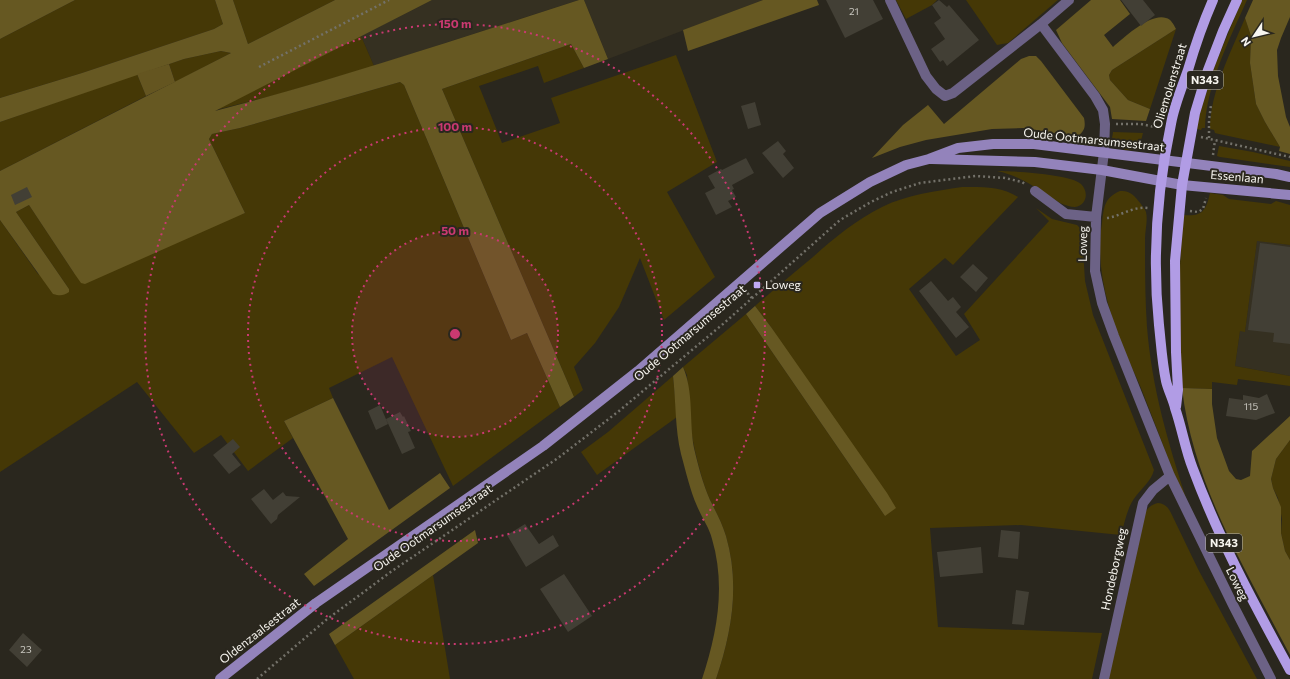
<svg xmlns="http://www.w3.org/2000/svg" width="1290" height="679" viewBox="0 0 1290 679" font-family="Commissioner,sans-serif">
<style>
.built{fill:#353021}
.green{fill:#453806}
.forest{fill:#665822}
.water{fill:#645520}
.building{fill:#423f35}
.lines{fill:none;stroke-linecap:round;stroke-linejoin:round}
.path{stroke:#737169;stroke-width:2.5;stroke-dasharray:2 3;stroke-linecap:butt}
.street{stroke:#6c6286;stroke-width:10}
.secondary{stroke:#9383bb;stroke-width:10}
.primary{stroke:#b19ce5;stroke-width:10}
.ring{fill:none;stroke:#ca3971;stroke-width:2;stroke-dasharray:2 4}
.poi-dot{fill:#bfa9f4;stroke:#2a271e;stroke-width:1.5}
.labels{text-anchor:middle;stroke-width:4;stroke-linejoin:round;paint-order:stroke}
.number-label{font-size:10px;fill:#cac8c0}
.shield{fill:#2a271e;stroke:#bab7b0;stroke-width:1}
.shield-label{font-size:11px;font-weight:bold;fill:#f7f5ef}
.street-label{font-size:12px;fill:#f7f5ef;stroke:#2a271e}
.poi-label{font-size:12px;fill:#f7f5ef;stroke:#2a271e;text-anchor:start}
.centre{fill:#ca3971;stroke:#2a271e;stroke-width:2}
.ring-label{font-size:12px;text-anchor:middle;font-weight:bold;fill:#ca3971;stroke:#2a271e;stroke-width:4;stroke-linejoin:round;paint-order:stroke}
</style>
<rect width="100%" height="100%" fill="#2a271e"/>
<path class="built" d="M432 0H579L374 66 361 36Z
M584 0H763L608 59Z
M1257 240 1290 245V376L1235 366 1240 331H1245Z"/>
<path class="green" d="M75 0H215L223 24 214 29 82 73 0 98V39Z
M233 0H335L248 44Z
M896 0H937L932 5 906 19Z
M966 0H1058L1008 43 997 45Z
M1242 0H1247C1230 38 1206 86 1205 128H1202L1201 130 1197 129V123L1215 65Z
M1245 18 1251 36 1250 63 1256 104 1265 122 1280 147 1219 134 1215 133 1214 130 1210 129C1210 92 1231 52 1245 18Z
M1176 29 1150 109 1128 100 1110 80 1109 75 1112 70Z
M361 36 374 66 279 94 212 111Z
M571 44 584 68 544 83 538 66 479 86 502 143 560 123 551 98 676 55 717 162 667 192 715 277 664 320 640 258 619 307 595 343 574 367 583 390 574 397 442 89Z
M221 51 231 53 175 82 169 64 184 59Z
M137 74 146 96 0 171V122Z
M400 82 404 85 511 340 527 333 560 407 453 486 392 357 329 388 333 398 284 421 293 438 248 471 221 435 194 453 137 382 0 472V220L38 274 69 289 16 212 29 205 74 273 245 213 209 139 212 134 240 128Z
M1113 132 1143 133 1139 148C1131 153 1115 149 1112 139 1112 138 1113 133 1113 132Z
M1219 146 1253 152 1290 161V167L1220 157 1217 156Z
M997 171C1012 171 1071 174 1081 184 1089 192 1087 205 1075 207 1070 207 1065 205 1060 203 1039 190 1021 176 997 171Z
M962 187C982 187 1001 186 1018 197L953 265 945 258 909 289 956 356 980 340 964 314 1049 221 1036 208 1052 219 1077 225 1080 228 1084 235 1083 249 1085 281 1093 315 1154 470C1151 481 1143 487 1136 496 1127 507 1125 522 1121 535L1021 525 930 528 938 627 1102 633 1092 679H716C732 632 740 584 726 536 722 523 716 512 710 500 703 484 699 467 695 451 689 426 689 400 687 375L683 367 746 314 885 516 771 327 755 306C774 290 793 273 813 257 834 238 856 220 882 207 906 195 935 191 962 187Z
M1120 191C1130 190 1135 196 1141 204 1142 206 1145 209 1146 212 1148 220 1145 231 1145 239 1145 268 1145 298 1147 327 1152 389 1168 442 1187 501V509C1172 469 1157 428 1141 388 1136 376 1130 364 1125 352 1108 311 1095 267 1102 223 1104 207 1104 198 1120 191Z
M1210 193 1223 195 1229 199 1271 204 1276 201 1290 205V245L1257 241 1245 332 1240 331 1235 366 1290 376V386L1238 379 1237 385 1212 382V389L1182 388C1177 331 1179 272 1183 215 1202 217 1206 211 1210 193Z
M673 376 677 417 597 475 581 452 608 432Z
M1290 440V560L1285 551 1281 533 1282 519 1278 498 1273 488 1271 479 1276 459Z
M1158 503C1165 504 1168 507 1171 513L1198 569 1257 679H1107L1144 514C1148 508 1150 505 1158 503Z
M433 575 450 679H354L335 645Z"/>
<path class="forest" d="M0 0H75L0 39Z
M215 0H233L248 44 335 0H432L215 111C338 79 458 39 579 0H584L608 59 584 68 571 44 442 89 574 397 560 407 527 333 511 340 404 85 400 82 240 128 212 134 209 139 245 213 85 284 81 283 74 273 29 205 16 212 69 289V292C63 296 60 296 53 294L0 220V171L231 53 221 51 184 59 0 122V98L82 73 214 29 223 24Z
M763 0H817L819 5 688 51 683 30Z
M1091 0H1120L1130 14 1104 35 1113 47C1125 37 1150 13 1166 18 1171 19 1174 25 1176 29L1112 70 1109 75 1110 80 1128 100 1150 109 1146 121 1112 119 1110 107 1062 43 1056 30Z
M1253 0H1290V17L1281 38 1277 50 1278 76 1286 117 1290 127V154L1279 151 1280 147 1265 122 1256 104 1250 63 1251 36 1245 18Z
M1029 56H1036L1041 61 1084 118C1086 128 1084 131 1077 137L1023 128 992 129 926 140 900 147 872 158 903 125 928 105 944 124 1021 59Z
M755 306 771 327 887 493 896 508 885 516 746 314Z
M683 367C694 392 689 421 694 448 698 465 703 484 710 500 716 512 722 523 726 536 740 584 732 632 716 679H702C717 634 726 586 712 539 709 527 702 518 697 506 690 490 686 472 681 454 675 429 676 402 673 376Z
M1182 388 1212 389V404L1217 438 1229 471 1236 479 1241 480 1250 476 1252 451 1290 416V440L1276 459 1271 479 1273 488 1281 507V533L1285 551 1290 560V655C1246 570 1193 485 1182 388Z
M333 398 389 510 440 473 450 488 314 586 304 574 348 539 284 421Z
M475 530 478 543 335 645 329 634Z"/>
<path class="water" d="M169 64 175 82 146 96 137 74Z"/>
<path class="building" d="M826 0H873L883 19 845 38Z
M939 0 947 7 949 5 979 40 947 66 943 60 940 62 931 49 945 39 934 23 941 18 932 5Z
M1121 0H1143L1155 15 1141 26Z
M755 102 761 125 748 129 741 106Z
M778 141 786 151 783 154 794 168 783 178 762 153Z
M746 158 754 173 732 185 734 189 732 190 736 197 728 201 732 207 716 215 705 193 715 188 708 176 721 169 722 170Z
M27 187 32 197 15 205 11 195Z
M1260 243 1290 247V344L1273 342 1274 333 1248 330Z
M973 264 988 278 976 292 960 277Z
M931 281 948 301 953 297 961 307 956 312 969 327 956 338 919 291Z
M1267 394 1275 413 1256 420 1226 416 1229 398 1243 400V395L1259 398Z
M380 405 388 424 376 430 368 411Z
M400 412 403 417 404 416 411 431 408 432 415 448 402 454 386 419Z
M233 439 240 447 232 454 241 465 229 474 213 455Z
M264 489 273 500 283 492 286 496 300 497 278 515 277 519 271 524 251 499Z
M525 524 539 544 553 535 559 546 526 567 507 535Z
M1001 530 1020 532 1018 559 998 557Z
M981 547 983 573 940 577 937 552Z
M564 574 592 616 568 632 540 589Z
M1016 590 1029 592 1024 625 1012 624Z
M23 633 42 650 27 667 9 650Z"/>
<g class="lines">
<path class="path" d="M259 67 389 0
M1116 124H1141L1159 128
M1201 137 1290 157
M1209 138V120L1211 105
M1213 155 1215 140
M1190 211 1198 212 1203 209 1206 198
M1107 218C1121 216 1133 206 1148 208
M749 293 748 294 752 298
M257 679 326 620 392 571 558 458 619 411 723 324 840 220 871 202 892 192 920 183 976 176 1005 178 1022 182 1026 185"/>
<path class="street" d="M890 0 926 76 936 89 945 96 953 93 1041 24 1069 0
M1041 24 1095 96 1103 110 1105 124 1104 152 1096 217 1095 271 1102 303 1114 336 1170 476 1233 605 1271 679
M1035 191 1066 214 1096 217
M1104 679 1143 503 1153 490 1170 476"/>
<path class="secondary" d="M932 159 1035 162 1102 170 1182 185 1290 195
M220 679 316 603 543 446 638 371 820 213 870 182 906 165 929 159 958 148 993 144H1034L1276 174 1290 177"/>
<path class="primary" d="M1213 0C1203 23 1195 46 1188 70 1182 87 1174 106 1171 124 1157 190 1152 257 1159 325 1161 343 1162 362 1166 381 1168 390 1173 399 1175 408 1182 428 1185 449 1193 469 1219 539 1254 604 1290 670
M1176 407 1178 390 1176 352 1175 261 1182 185 1195 113 1208 70 1223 31 1237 0"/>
</g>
<circle cx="455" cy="334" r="103" fill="#ca3971" fill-opacity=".12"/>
<g class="ring">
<circle cx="455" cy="334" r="103"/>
<circle cx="455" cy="334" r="207"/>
<circle cx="455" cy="334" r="310"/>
</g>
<rect class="poi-dot" x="753" y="281" width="8" height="8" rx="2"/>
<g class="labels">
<g class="number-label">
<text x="854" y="15">21</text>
<text x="1251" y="410">115</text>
<text x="26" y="653">23</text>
</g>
<g class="shield">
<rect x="1187" y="71" width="36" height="18" rx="3"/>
<rect x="1206" y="534" width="36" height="18" rx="3"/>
</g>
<g class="shield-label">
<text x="1205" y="84">N343</text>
<text x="1224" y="547">N343</text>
</g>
<g class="street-label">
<text transform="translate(1170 86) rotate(-73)" y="4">Oliemolenstraat</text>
<text transform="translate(1094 140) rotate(6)" y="4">Oude Ootmarsumsestraat</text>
<text transform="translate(1237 177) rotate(5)" y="4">Essenlaan</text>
<text transform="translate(1083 244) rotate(-89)" y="4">Loweg</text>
<text transform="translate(690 333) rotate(-40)" y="4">Oude Ootmarsumsestraat</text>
<text transform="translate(433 528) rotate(-35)" y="4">Oude Ootmarsumsestraat</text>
<text transform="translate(1114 569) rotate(-78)" y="4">Hondeborgweg</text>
<text transform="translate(1237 584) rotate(64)" y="4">Loweg</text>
<text transform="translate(260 631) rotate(-38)" y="4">Oldenzaalsestraat</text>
</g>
<g class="poi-label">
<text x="765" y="289">Loweg</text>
</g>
</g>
<circle cx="455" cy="334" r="6" class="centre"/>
<g class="ring-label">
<text x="455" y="28">150 m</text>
<text x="455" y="131">100 m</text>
<text x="455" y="235">50 m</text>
</g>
<g transform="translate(1254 36) rotate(235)" stroke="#2a271e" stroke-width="3" paint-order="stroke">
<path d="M0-3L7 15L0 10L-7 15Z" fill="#f7f5ef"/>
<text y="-6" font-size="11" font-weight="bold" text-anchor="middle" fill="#f7f5ef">N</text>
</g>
</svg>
